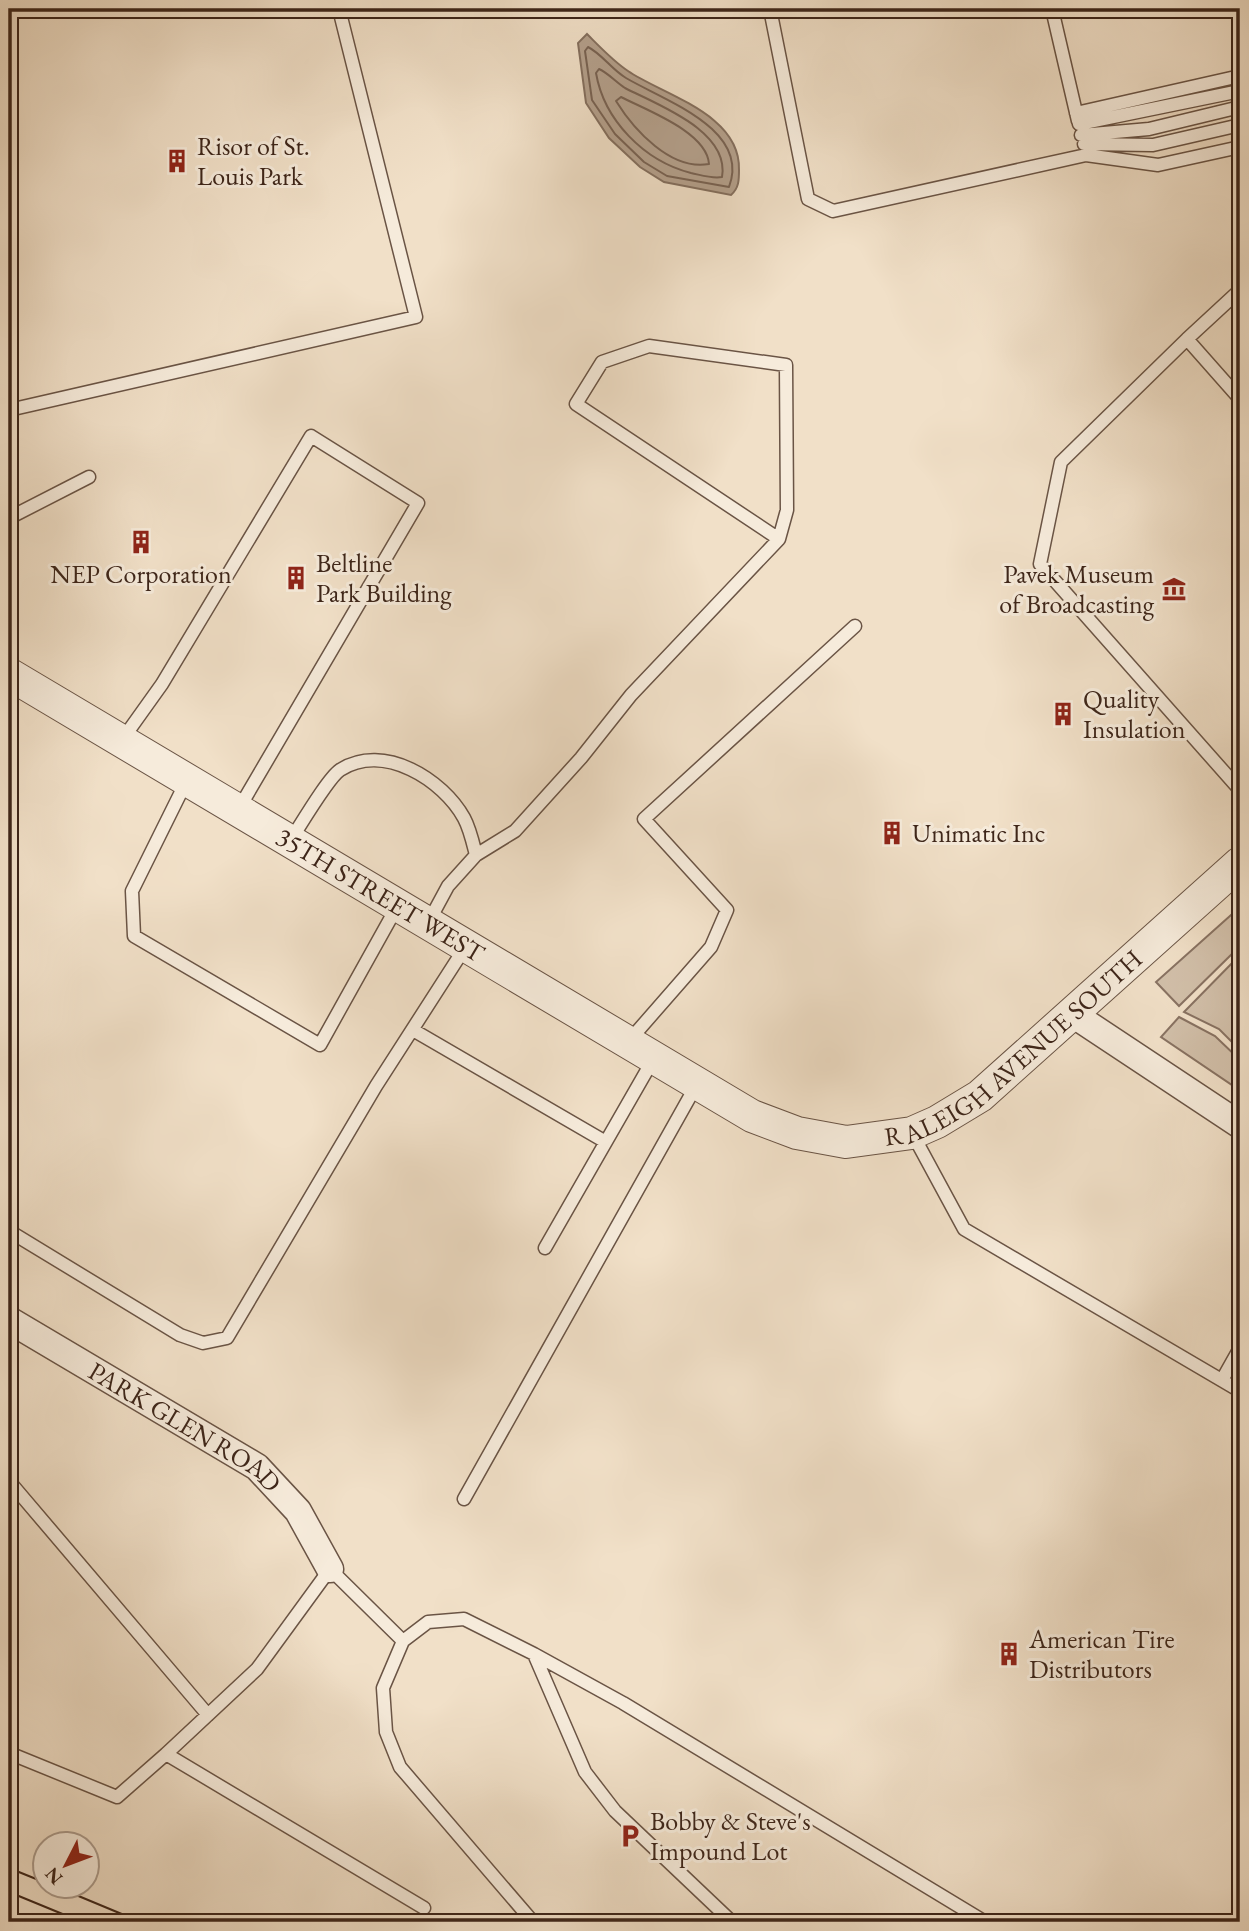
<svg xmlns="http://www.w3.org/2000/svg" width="1249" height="1931" viewBox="0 0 1249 1931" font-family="'EB Garamond',serif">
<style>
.green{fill:#d2c0aa;stroke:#887262;stroke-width:2}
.water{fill:#b4a08c;stroke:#846f5e;stroke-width:2}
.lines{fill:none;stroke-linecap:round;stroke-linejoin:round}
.shore{stroke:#786252;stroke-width:2}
.service-casing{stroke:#6a5445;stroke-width:15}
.minor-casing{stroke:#6a5445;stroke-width:29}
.tertiary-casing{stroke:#6a5445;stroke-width:34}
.service{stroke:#f6ebdb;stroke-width:12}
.minor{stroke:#f6ebdb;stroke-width:26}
.tertiary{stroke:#f6ebdb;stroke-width:32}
.tram{stroke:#3d2519;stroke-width:2}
.labels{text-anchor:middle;stroke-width:6;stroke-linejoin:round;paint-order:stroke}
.poi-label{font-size:26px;fill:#3d2519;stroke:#f6ebdb;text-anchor:start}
.street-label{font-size:26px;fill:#3d2519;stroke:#f6ebdb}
</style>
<rect width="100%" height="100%" fill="#f1e0c8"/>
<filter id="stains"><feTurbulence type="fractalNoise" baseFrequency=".00286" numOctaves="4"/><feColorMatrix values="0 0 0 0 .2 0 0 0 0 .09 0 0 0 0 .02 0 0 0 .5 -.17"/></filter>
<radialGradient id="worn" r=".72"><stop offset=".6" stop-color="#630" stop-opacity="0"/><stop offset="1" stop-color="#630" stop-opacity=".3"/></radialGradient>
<path class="green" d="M1240 907V946L1179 1006 1156 982Z
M1240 955V1050L1219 1029 1184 1012Z
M1179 1017 1215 1036 1240 1060V1073L1232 1085 1161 1037Z"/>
<path class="water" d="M587 34C600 47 613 61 628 71 663 95 741 114 739 170 739 180 739 188 731 195L664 182 640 167 609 138 586 103 578 43Z"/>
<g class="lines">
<path class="shore" d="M588 47C602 54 612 70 626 78 663 100 751 129 729 187L667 176 644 162 615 134 592 100 585 51Z
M599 69C608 73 616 82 625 88 658 105 730 131 722 177 712 179 701 175 691 173 644 161 604 120 596 73Z
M621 97C646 110 707 132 709 164 671 171 634 130 616 101Z"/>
<g class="service-casing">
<path id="service" d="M770 9 808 199 833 211 1086 155 1158 165 1240 147
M1052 9 1078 121
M1076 113 1240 76
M1079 124 1240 91
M1081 135 1149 129 1240 107
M1084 144 1153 145 1240 125
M1240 290 1187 339 1240 399
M1187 339 1061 462 1040 564 1240 790
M9 410 416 317 339 9
M9 518 89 477
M122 740 162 684 311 436 418 503 238 810
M187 780 132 891 134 936 320 1045 398 905
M290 841C300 826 328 778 340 770 384 742 443 780 464 818 470 829 473 843 476 855L448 886 428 923
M476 855 515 831 581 758 631 695 779 539 787 510 786 365 649 346 602 362 576 404 779 539
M413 1030 604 1141
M628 1042 711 947 727 910 644 819 855 626
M912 1133 964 1229 1240 1391
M9 1231 180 1335 203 1343 227 1338 376 1086 466 946
M545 1248 654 1058
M1222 1380 1240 1348
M9 1481 208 1715
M464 1499 697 1084
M403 1641 383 1688 386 1732 400 1767 533 1922
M534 1654 623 1703 985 1922
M9 1753 117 1797 166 1754 424 1908
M166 1754 257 1669 330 1569 403 1641 428 1622 464 1619 534 1654 585 1772 615 1811 732 1922"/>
</g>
<g class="minor-casing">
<g id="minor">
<path d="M1071 1013 1240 1125"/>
<path id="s1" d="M9 1320 257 1467 298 1511 330 1569"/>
</g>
</g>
<g class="tertiary-casing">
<g id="tertiary">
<path id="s2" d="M9 674 752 1116 797 1133 846 1142 912 1133 937 1122 980 1096 1240 863"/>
</g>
</g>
<use href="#service" class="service"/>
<use href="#minor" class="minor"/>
<use href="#tertiary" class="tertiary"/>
<path class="tram" d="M9 1868 46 1883
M52 1885 141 1922
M9 1892 82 1922"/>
</g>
<defs>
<g id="building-bare" transform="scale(1.89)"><path d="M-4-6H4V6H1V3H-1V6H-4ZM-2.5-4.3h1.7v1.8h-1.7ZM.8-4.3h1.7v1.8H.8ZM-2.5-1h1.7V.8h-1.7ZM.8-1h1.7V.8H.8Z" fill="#8f2418" stroke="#f6ebdb" stroke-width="2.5" paint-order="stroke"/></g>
<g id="museum-bare" transform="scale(1.89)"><path d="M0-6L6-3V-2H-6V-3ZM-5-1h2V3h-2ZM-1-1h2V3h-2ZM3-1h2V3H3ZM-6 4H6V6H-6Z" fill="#8f2418" stroke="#f6ebdb" stroke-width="2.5" paint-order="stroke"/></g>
<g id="parking-bare" transform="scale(1.89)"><path d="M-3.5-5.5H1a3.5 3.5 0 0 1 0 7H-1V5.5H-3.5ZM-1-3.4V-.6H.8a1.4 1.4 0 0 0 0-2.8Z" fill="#8f2418" stroke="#f6ebdb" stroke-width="2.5" paint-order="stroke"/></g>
</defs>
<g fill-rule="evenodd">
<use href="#building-bare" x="177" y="161"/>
<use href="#building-bare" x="141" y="542"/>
<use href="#building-bare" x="296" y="578"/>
<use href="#museum-bare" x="1174" y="589"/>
<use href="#building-bare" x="1063" y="714"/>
<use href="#building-bare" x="892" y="833"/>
<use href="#building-bare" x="1009" y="1654"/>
<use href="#parking-bare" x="630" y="1836"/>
</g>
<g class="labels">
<g class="poi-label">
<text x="197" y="155">Risor of St.<tspan x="197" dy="30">Louis Park</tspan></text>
<text x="316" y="572">Beltline<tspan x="316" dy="30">Park Building</tspan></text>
<text x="141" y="583" text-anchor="middle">NEP Corporation</text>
<text x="1154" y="583" text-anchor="end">Pavek Museum<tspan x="1154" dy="30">of Broadcasting</tspan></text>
<text x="1083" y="708">Quality<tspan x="1083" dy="30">Insulation</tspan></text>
<text x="912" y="842">Unimatic Inc</text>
<text x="1029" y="1648">American Tire<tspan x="1029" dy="30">Distributors</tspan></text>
<text x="650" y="1830">Bobby &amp; Steve's<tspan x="650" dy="30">Impound Lot</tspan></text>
</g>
<g class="street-label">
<text dy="9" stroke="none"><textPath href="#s2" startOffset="432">35TH STREET WEST</textPath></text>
<text dy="9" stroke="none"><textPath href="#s2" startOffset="1160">RALEIGH AVENUE SOUTH</textPath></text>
<text dy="9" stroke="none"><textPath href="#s1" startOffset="206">PARK GLEN ROAD</textPath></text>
</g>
</g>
<rect width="1249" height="1931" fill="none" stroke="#f1e0c8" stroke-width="35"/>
<rect x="10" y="10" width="1228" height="1910" fill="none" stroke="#3d2519" stroke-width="3.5"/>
<rect x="18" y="18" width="1214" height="1896" fill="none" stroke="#3d2519" stroke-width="2"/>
<g transform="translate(66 1865) rotate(228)"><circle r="33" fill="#f6ebdb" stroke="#ac9c8d" stroke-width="2"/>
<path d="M0-5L12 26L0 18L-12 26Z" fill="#8f2418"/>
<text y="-10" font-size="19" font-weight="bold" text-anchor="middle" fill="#3d2519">N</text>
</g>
<rect width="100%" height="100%" filter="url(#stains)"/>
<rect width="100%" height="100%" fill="url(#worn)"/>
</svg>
